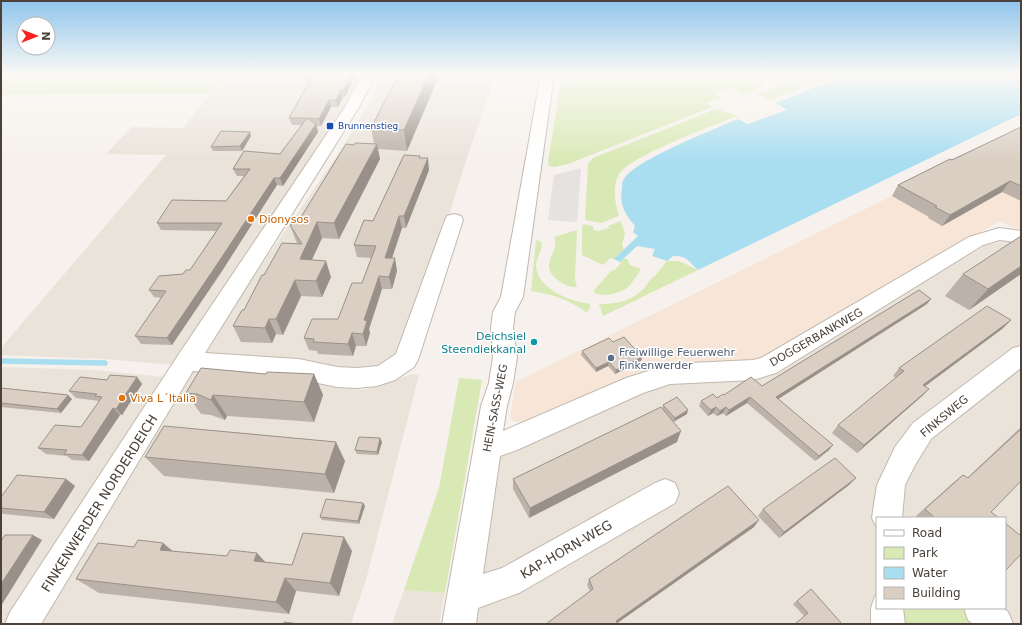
<svg xmlns="http://www.w3.org/2000/svg" width="1022" height="625" viewBox="0 0 1022 625" font-family="'DejaVu Sans',sans-serif">
<style>
.residential{fill:#eae3da;fill-rule:evenodd}
.commercial{fill:#f7e6d8}
.green{fill:#d9e9b5}
.parking{fill:#e5e2e0}
.water{fill:#a9def1}
.lines{fill:none;stroke-linecap:round;stroke-linejoin:round}
.stream{stroke:#a9def1;stroke-width:5.5}
.minor-casing{stroke:#c2b8ae;stroke-width:2}
.minor{fill:#fff;fill-rule:evenodd}
.wall{fill:#bcb2a9}
.shaded-wall{fill:#999189}
.building{fill:#dbcfc4;stroke:#999189}
.transit-dot{fill:#1a4fb4;stroke:#fff;stroke-width:1.5}
.food-dot{fill:#e8710a;stroke:#fff;stroke-width:1.5}
.culture-dot{fill:#0f9aa8;stroke:#fff;stroke-width:1.5}
.service-dot{fill:#5c6f8a;stroke:#fff;stroke-width:1.5}
.labels{text-anchor:middle;stroke-width:3;stroke-linejoin:round;paint-order:stroke}
.far-transit-label{font-size:9px;fill:#164399;stroke:#fff;text-anchor:start}
.food-label{font-size:11px;fill:#c56008;stroke:#fff;text-anchor:start}
.culture-label{font-size:11px;fill:#0d838f;stroke:#fff;text-anchor:end}
.street-label{font-size:11px;fill:#4b4139;stroke:#fff}
.service-label{font-size:11px;fill:#4e5e75;stroke:#fff;text-anchor:start}
.near-street-label{font-size:13px;fill:#4b4139;stroke:#fff}
</style>
<rect width="100%" height="100%" fill="#f6f1ec"/>
<path class="residential" d="M242 74H360L349 101 172 365 105 359 1 355V348L166 155 106 154 132 127 183 128 222 80H237Z
M383 74H493L487 101 466 160 405 357 360 371 199 355 339 153 370 102Z
M1007 241 1021 243V624H476L500 457 638 394 677 383 791 362 985 245ZM877 518H1005V608H877Z
M1 367 96 370 164 377 3 624H1Z
M193 371 293 377 331 387 364 390 412 374 419 375 366 580 351 624H41Z
M404 590 445 593 439 624H392Z"/>
<path class="commercial" d="M1021 132V231L1000 221 763 360 729 366 523 423 513 421 510 417 516 382Z"/>
<path class="green" d="M1 74H174L168 81 222 80 211 93 1 95Z
M562 74H747L759 80 763 84V87L744 95 731 88 715 93 723 98 706 103 712 107 568 164 555 167 549 166 548 162Z
M753 74H789L794 76 773 83Z
M795 74H831L824 80 770 100 757 94 800 77Z
M716 109 737 116C713 126 631 155 619 174 612 187 615 203 619 216L601 223 585 220 588 164 593 158Z
M621 221 625 234 622 244 624 249 614 259 610 258 603 265 582 255V228L583 224 593 226 594 230 598 231 610 228 608 226Z
M577 230 575 280 577 287C570 287 564 285 559 281 536 264 561 253 554 237Z
M536 240 541 242 542 245C541 252 536 259 536 266 538 290 571 301 590 304V307L587 313C570 300 552 294 531 291Z
M624 258 628 260 630 265 641 269C637 275 633 282 628 287 620 294 603 297 594 293V290L612 270 614 271 621 263 620 262Z
M667 261H679L698 270 603 316 599 304C615 304 633 301 644 288 648 284 650 278 655 276Z
M459 378 482 380 445 593 404 590 439 488Z
M898 608H961L968 618 967 624H899Z"/>
<path class="parking" d="M581 168 577 222 548 220 554 175Z"/>
<path class="water" d="M840 74H1021V114L698 270C689 262 687 255 673 256L667 261 652 256 655 249 637 246 620 262 614 259 638 236 633 232 635 226C625 214 619 205 622 188 622 185 622 181 624 179 635 160 715 129 738 119L748 124 787 110 776 103 821 85 835 81Z"/>
<g class="lines">
<path class="stream" d="M1 361 105 363"/>
<g class="minor-casing">
<path id="minor" d="M362 74H376L359 107 205 353 299 359 337 367 357 368 378 366 396 354 445 220 447 216 454 214 461 216 463 220 418 360 414 367 395 380 377 386 357 388 337 387 299 379 193 371 41 624H5L10 612 179 354 345 107Z
M541 74H554L523 297 515 312 513 328 517 357 513 383 507 406 503 431 626 378 670 364 753 360 761 358 969 237 999 228 1021 231V243L1000 240 983 245 776 373 753 380 670 384 643 393 517 450 500 456 483 574 502 568 655 483 665 479 675 483 679 493 675 503 519 593 478 608 476 624H442L474 446 481 406 489 383 493 357 491 328 493 312 501 297Z
M1021 346V368L931 439 915 465 905 485 902 518H877V528L872 518 877 485 895 447 913 423 1013 348Z
M875 596H877V608H903L905 624H871V608Z
M964 608H1003L1008 612 1013 624H973L968 620Z"/>
</g>
<use href="#minor" class="minor"/>
</g>
<path class="wall" d="M307 74H356L354 81H352V82L345 97H343L338 107H331L321 126H317L318 132 283 186 277 185 222 271 172 345 141 344 135 336 161 298 154 297 149 290 183 274 190 270 216 231 161 230 157 223 226 201 244 176H237L233 169 280 154 302 125H292L289 118 308 84H307L305 77Z
M399 74 407 151 378 149 380 159 339 239 322 238 312 260 331 277 322 297 301 296 283 335 276 334 272 343 241 342 233 326 244 310 264 275 297 243 296 241 290 225 298 222 354 145 374 144 371 128Z
M1021 127V201L1002 192 942 226 928 218 929 217 892 196 898 185Z
M251 136 242 151H213L211 147Z
M420 158 429 170 406 228H402L392 258 397 271 392 289H382L369 329 370 333 366 346H356L353 356 318 354 317 351 309 350 304 338 338 319 362 283 371 258 357 257 354 245 373 221Z
M963 274H1021L969 310 945 296Z
M927 304 778 399 829 450 815 461 747 403 726 416 723 413 717 416 713 413 708 416 699 406 701 401 762 386Z
M1011 320 1002 329 925 386 929 389 921 397 857 453 832 433 838 425 896 378 893 376 899 368Z
M613 342 642 357 641 361 615 374 608 366 596 372 581 355 582 351Z
M266 374H314L323 395 314 422 227 416 225 420 211 415 201 414 186 393Z
M137 377 142 384 122 415H120L89 461 72 460 67 456 46 454 38 448 81 427 99 401 76 398 69 391 107 380Z
M1 388 72 399 61 413 1 407Z
M663 405 687 414 673 422 677 442 529 518 513 489V479L662 409Z
M1021 427V481L991 512 999 518H919L916 516 954 482 963 475 967 478Z
M380 438 382 442 378 455 357 454 355 450Z
M145 457 345 461 334 493 164 476Z
M66 479 75 486 54 519 4 514 1 513V497Z
M849 485 779 538 758 516 763 509Z
M363 503 365 506 359 524 322 520 320 517Z
M754 527 617 623 590 591 587 585 589 579Z
M163 543 172 551 292 565 352 551 339 596 296 591 289 614 99 593 76 579 134 547Z
M811 589 842 624 804 616 793 604Z"/>
<path class="shaded-wall" d="M352 74H356L354 81Z
M429 74H440L407 151 404 130Z
M351 76 352 82 345 97 344 90Z
M341 90 343 97 338 107 336 100Z
M329 100 331 107 321 126 319 119Z
M316 124 318 132 283 186 280 178Z
M250 132 251 136 242 151 240 146Z
M377 144 380 159 339 239 334 223Z
M428 158 429 170 406 228 404 216Z
M274 178 277 185 222 271 172 345 167 338Z
M1010 181 1002 192 942 226 950 215Z
M399 216 402 228 388 270 385 258Z
M317 222 322 238 305 274 300 259Z
M395 258 397 271 392 289 389 277Z
M326 261 331 277 322 297 316 281Z
M1021 266V274L969 310 988 289Z
M379 276 382 289 369 329 370 333 366 346 363 334 364 320Z
M295 280 301 296 283 335 276 319Z
M931 299 927 304 772 403 776 397Z
M269 319 276 334 272 343 265 328Z
M1011 320 1002 329 916 393 923 385Z
M352 333 356 346 353 356 348 344Z
M642 357 641 361 615 374 616 370Z
M609 362 608 366 596 372V368Z
M314 374 323 395 314 422 304 402Z
M137 377 142 384 122 415 116 409Z
M929 389 921 397 857 453 864 445Z
M68 395 72 399 61 413 57 409Z
M213 395 227 416 225 420 211 400Z
M750 397 747 403 726 416 729 410Z
M716 407 713 413 708 416 711 410Z
M726 407 723 413 717 416 720 411Z
M113 408 120 415 89 461 82 455Z
M688 410 687 414 673 422 675 418Z
M681 431 677 442 529 518 530 508Z
M380 438 382 442 378 455 377 452Z
M336 442 345 461 334 493 325 474Z
M833 445 829 450 815 461 819 456Z
M856 478 849 485 779 538 784 532Z
M66 479 75 486 54 519 44 512Z
M363 503 365 506 359 524 358 521Z
M759 520 754 527 616 624V621Z
M33 535 42 540 1 606V584Z
M344 537 352 551 339 596 330 583Z
M163 543 181 558 160 550Z
M257 553 270 567 254 561Z
M285 578 296 591 289 614 276 602Z"/>
<path class="building" d="M307 74H352H350L351 76 344 90H341L336 100H329L319 119 307 118 316 124 280 178H274L218 263 167 338 135 336 166 291 149 290 159 276 183 274 186 270H190L222 223H157L172 200 226 201 250 169H233L244 151 280 154 307 118H289L312 77H305Z
M399 74H429L404 130 371 128Z
M1021 127V186L1010 181 950 215 935 207 937 206 898 185 950 159 952 160Z
M221 131 250 132 240 146 211 147Z
M355 143 377 144 334 223 317 222 300 259 326 261 316 281 295 280 276 319H269L265 328 233 326 242 310H244L262 275H264L282 243 302 244 290 225 298 222 346 144 354 145Z
M404 155 420 156 419 158H428L404 216H399L385 258H395L389 277 379 276 364 320 367 321 363 334 352 333 348 344 313 342 314 339 304 338 312 319H338L352 283H362L376 246 354 245 364 220 373 221Z
M1021 236V266L988 289 963 274Z
M919 290 931 299 776 397 833 445 819 456 750 397 729 410 726 407 720 411 716 407 711 410 701 401 713 394 717 398 723 394 724 395 751 377 762 386Z
M987 306 1011 320 923 385 929 389 864 445 838 425 904 371 899 368Z
M624 337 642 357 616 370 609 362 596 368 582 351 609 338 613 342Z
M201 368 266 374 267 372 314 374 304 402 213 395 211 400 197 394 186 393Z
M110 375 137 377 116 409 113 408 82 455 64 454 67 450 38 448 55 425 81 427 102 397 95 396 97 394 69 391 80 377 107 380Z
M1 388 68 395 57 409 1 403Z
M677 397 688 410 675 418 663 405Z
M661 407 681 431 530 508 513 479Z
M164 426 336 442 325 474 145 457Z
M1021 429V481L991 512 999 518H935L925 509 963 475 968 478Z
M359 437 380 438 377 452 355 450Z
M835 458 856 478 784 532 763 509Z
M17 475 66 479 44 512 1 508V497Z
M728 486 759 520 616 621 618 624H546L593 589 589 579Z
M326 499 363 503 358 521 320 517Z
M1005 523 1021 536V554L1005 571Z
M303 533 344 537 330 583 285 578 276 602 76 579 98 543 134 547 138 540 163 543 160 550 227 556 230 550 257 553 254 561 292 565Z
M5 535H33L1 584V541Z
M811 589 842 624H795L808 613 797 601Z
M284 622 299 624H284Z"/>
<linearGradient id="sky" x2="0" y2="1"><stop stop-color="#8fc5ec"/><stop offset="0.46" stop-color="#fbf9f6"/><stop offset="1" stop-color="#fbf9f6" stop-opacity="0"/></linearGradient>
<rect width="1022" height="161" fill="url(#sky)"/>
<rect class="transit-dot" x="326" y="122" width="8" height="8" rx="2"/>
<g class="food-dot">
<circle cx="251" cy="219" r="4"/>
<circle cx="122" cy="398" r="4"/>
</g>
<circle class="culture-dot" cx="534" cy="342" r="4"/>
<circle class="service-dot" cx="611" cy="358" r="4"/>
<g class="labels">
<g class="far-transit-label">
<text x="338" y="129">Brunnenstieg</text>
</g>
<g class="food-label">
<text x="259" y="223">Dionysos</text>
<text x="130" y="402">Viva L´Italia</text>
</g>
<g class="culture-label">
<text x="526" y="340">Deichsiel<tspan x="526" dy="13">Steendiekkanal</tspan></text>
</g>
<g class="street-label">
<text transform="translate(816 337) rotate(-30)" y="4">DOGGERBANKWEG</text>
<text transform="translate(495 408) rotate(-79)" y="4">HEIN-SASS-WEG</text>
<text transform="translate(944 416) rotate(-40)" y="4">FINKSWEG</text>
</g>
<g class="service-label">
<text x="619" y="356">Freiwillige Feuerwehr<tspan x="619" dy="13">Finkenwerder</tspan></text>
</g>
<g class="near-street-label">
<text transform="translate(99 503) rotate(-58)" y="5">FINKENWERDER NORDERDEICH</text>
<text transform="translate(566 549) rotate(-30)" y="5">KAP-HORN-WEG</text>
</g>
</g>
<rect width="1022" height="625" fill="none" stroke="#4b4139" stroke-width="4"/>
<rect x="876" y="517" width="130" height="92" fill="#ffffff" stroke="#b7b3b0"/>
<rect x="884" y="530" width="20" height="6" fill="#ffffff" stroke="#b7b3b0"/>
<text x="912" y="537" font-size="12" fill="#4b4139">Road</text>
<rect x="884" y="547" width="20" height="12" fill="#d9e9b5" stroke="#b7b3b0"/>
<text x="912" y="557" font-size="12" fill="#4b4139">Park</text>
<rect x="884" y="567" width="20" height="12" fill="#a9def1" stroke="#b7b3b0"/>
<text x="912" y="577" font-size="12" fill="#4b4139">Water</text>
<rect x="884" y="587" width="20" height="12" fill="#dbcfc4" stroke="#b7b3b0"/>
<text x="912" y="597" font-size="12" fill="#4b4139">Building</text>
<g transform="translate(36 36) rotate(90)"><circle r="19" fill="#ffffff" stroke="#b7b3b0"/>
<path d="M0-3L7 15L0 10L-7 15Z" fill="#fa221e"/>
<text y="-6" font-size="11" font-weight="bold" text-anchor="middle" fill="#4b4139">N</text>
</g>
</svg>
